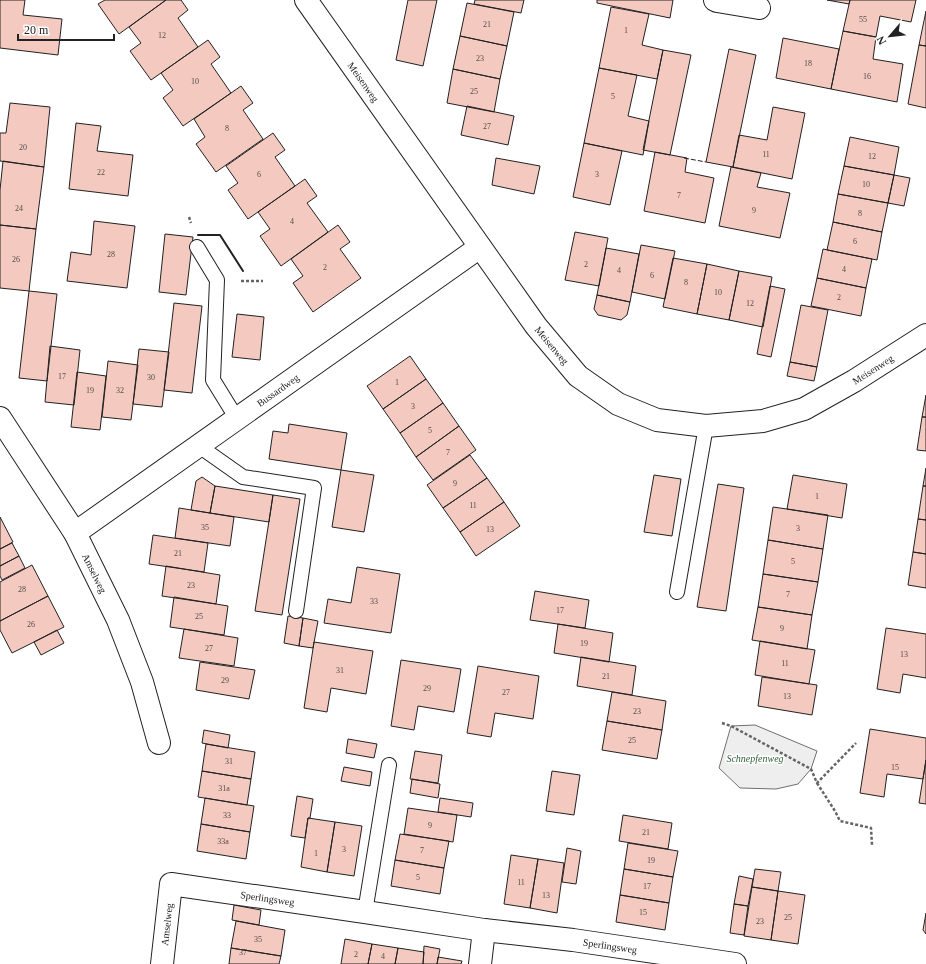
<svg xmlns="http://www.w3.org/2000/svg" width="926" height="964" viewBox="0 0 926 964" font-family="'Times New Roman',serif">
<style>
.green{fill:#eee;stroke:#6f6f6f}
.building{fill:#f3c9c0;stroke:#222}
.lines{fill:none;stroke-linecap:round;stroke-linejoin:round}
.service-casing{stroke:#222;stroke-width:16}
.minor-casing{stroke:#222;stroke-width:24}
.path{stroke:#646464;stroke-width:2.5;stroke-dasharray:3 2;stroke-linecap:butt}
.service{stroke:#fff;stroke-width:14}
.minor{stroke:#fff;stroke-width:22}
.fence{stroke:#222;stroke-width:1;stroke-dasharray:5 2;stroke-linecap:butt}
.wall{stroke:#222;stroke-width:2}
.labels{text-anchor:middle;stroke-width:3;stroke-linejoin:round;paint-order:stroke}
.number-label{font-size:8px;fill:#564c4a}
.street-label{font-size:10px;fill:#222;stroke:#fff}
.park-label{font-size:10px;font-style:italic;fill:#2f5e38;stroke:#fff}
</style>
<rect width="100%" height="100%" fill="#fff"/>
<path class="green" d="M755 725 817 751 811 769 798 784 776 789 740 788 719 768 731 726Z"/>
<path class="building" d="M0 0H25L23 15 62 19 58 55 0 48Z
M105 0H166L119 34 98 4Z
M166 0H181L188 10 178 18 198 47 151 80 130 51 141 43 129 27Z
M408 0H437L423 66 396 60Z
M475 0H524L521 13 474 4Z
M597 0H673L670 18 597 3Z
M827 0H850L849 4Z
M850 0H916L911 22 880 16 876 37 843 31Z
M467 3 514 12 507 46 460 36Z
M611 7 649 14 642 45 663 50 657 79 599 68Z
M926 11V46L919 45Z
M843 31 876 37 873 59 903 64 897 102 831 89Z
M460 36 507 46 500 79 453 69Z
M783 38 839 49 831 89 776 78Z
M208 40 220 57 211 64 231 93 183 126 163 98 173 90 161 73Z
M919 45 926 46V108L908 104Z
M729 49 756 55 733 167 706 162Z
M663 50 691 55 670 155 643 150Z
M599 68 637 75 628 116 649 121 643 155 584 143Z
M453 69 500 79 494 112 447 103Z
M241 86 253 103 243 110 263 139 216 172 196 144 205 137 194 119Z
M10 103 50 107 44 167 0 161V133H6Z
M467 106 514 116 508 145 461 135Z
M773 107 805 113 792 179 733 167 739 135 767 140Z
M76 123 101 126 97 151 133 155 128 196 69 189Z
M273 133 285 150 275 157 295 186 248 219 228 190 238 183 226 166Z
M850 137 899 147 894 175 844 166Z
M584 143 622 151 610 205 573 197Z
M655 152 687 158 685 172 714 178 705 223 644 211Z
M496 158 540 166 534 194 492 185Z
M3 161 44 167 36 229 0 225V190Z
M844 166 894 175 888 203 838 194Z
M731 167 761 173 757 187 790 193 780 238 719 226Z
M894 175 910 178 904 206 888 203Z
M305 179 317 196 307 203 328 232 281 266 260 236 270 229 258 212Z
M838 194 888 203 882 232 833 222Z
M94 221 135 226 127 288 67 281 71 252 91 255Z
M833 222 882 232 877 260 827 250Z
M0 225 36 229 29 291 0 288Z
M338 225 350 242 340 249 361 278 313 312 293 283 303 276 291 259Z
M575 232 608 238 599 286 565 280Z
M165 234 193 237 186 295 159 292Z
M641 245 675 251 665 299 632 292Z
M606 248 639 254 630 302 597 295Z
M823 249 872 259 866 288 817 278Z
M673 258 707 264 697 314 663 307Z
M707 264 739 271 729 320 697 314Z
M739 271 772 277 763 327 729 320Z
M817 278 866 288 861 316 811 306Z
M770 286 785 289 771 357 757 354Z
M29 291 57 294 47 381 19 378Z
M597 295 630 302 627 315 621 320 598 315 594 309Z
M174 303 202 306 192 393 164 390Z
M801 305 828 310 817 367 790 362Z
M237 314 264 317 260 360 232 357Z
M50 346 80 350 74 405 45 402Z
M139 349 169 352 162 407 133 404Z
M410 356 426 379 383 409 367 386Z
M108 361 138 365 131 420 102 417Z
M790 362 817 367 814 381 787 376Z
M77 372 106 376 100 430 71 427Z
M426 379 443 403 400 433 383 409Z
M926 395V417H922Z
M443 403 459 426 416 457 400 433Z
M922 417H926V451L917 450Z
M289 424 347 433 341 470 269 459 273 431 288 433Z
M459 426 476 450 433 480 416 457Z
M470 455 487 478 443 508 427 485Z
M926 468V486H923Z
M341 470 374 475 364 532 332 527Z
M654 475 681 479 672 536 644 532Z
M793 475 847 484 842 518 787 509Z
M202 477 215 486 210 513 191 510 196 481Z
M487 478 504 502 460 532 443 508Z
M718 484 744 488 726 611 697 607Z
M215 486 273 495 269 522 210 513Z
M923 486H926V520L918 519Z
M273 495 300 499 282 615 255 611Z
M504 502 520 526 476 556 460 532Z
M773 507 828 515 823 549 768 540Z
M179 508 234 517 230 546 175 538Z
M0 517 13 542 0 549Z
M918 519 926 520V554L913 552Z
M153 535 208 543 204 572 149 564Z
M768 540 823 549 818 582 763 574Z
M12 543 19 556 0 566V549Z
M913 552 926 554V588L908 585Z
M19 556 25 568 2 580 0 576V566Z
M32 565 48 596 0 621V582Z
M166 566 220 575 216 604 162 596Z
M357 567 400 574 391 633 324 623 328 599 351 603Z
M763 574 818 582 812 615 758 607Z
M535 591 589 600 585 628 530 620Z
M48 596 64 627 12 653 0 630V621Z
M174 597 228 606 224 635 170 627Z
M758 607 812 615 807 649 752 640Z
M288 616 303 618 299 646 284 643Z
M303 618 318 621 313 648 299 646Z
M558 624 613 633 609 662 554 653Z
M886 628 926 634V678L903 674 900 693 877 689Z
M184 629 238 638 234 666 179 658Z
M57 630 64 643 41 655 34 642Z
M760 641 815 650 809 684 755 675Z
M314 642 373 651 366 694 331 688 327 712 304 708Z
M581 657 636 666 632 695 577 686Z
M401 660 461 669 454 712 418 706 414 730 391 726Z
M200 662 255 670 249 699 196 690Z
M478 666 539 676 533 719 495 713 491 737 467 733Z
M762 677 817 685 812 715 758 706Z
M612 692 666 701 662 730 607 721Z
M607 721 662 730 657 759 602 750Z
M870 729 926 738V760L923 779 887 774 884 797 860 793Z
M204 730 230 735 228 748 202 743Z
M348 739 377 744 374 758 346 753Z
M206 744 255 752 251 779 202 771Z
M415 751 442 755 438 783 410 779Z
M926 760V804L919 803Z
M344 767 372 772 370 786 341 781Z
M202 771 251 779 247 805 198 797Z
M552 771 580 775 574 815 546 811Z
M412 779 440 784 438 798 410 793Z
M297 796 313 799 310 818H308L305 838 291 836Z
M205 798 254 806 250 832 201 824Z
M440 798 473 803 471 817 438 812Z
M408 808 457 815 453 842 404 834Z
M623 815 672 823 668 849 619 841Z
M308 818 335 822 327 872 301 867Z
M335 822 362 826 354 876 327 872Z
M201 824 250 832 246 859 197 851Z
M400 834 449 841 444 868 395 860Z
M628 843 678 851 673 877 624 869Z
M567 848 581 851 576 884 562 882Z
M511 855 538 859 530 908 504 904Z
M538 859 564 863 557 913 530 908Z
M395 860 444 868 440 894 391 886Z
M624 869 673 877 669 903 620 895Z
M755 869 781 872 778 891 752 887Z
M739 876 753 879 748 906 734 904Z
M752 887 778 891 771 940 744 936Z
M778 891 805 895 798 944 771 940Z
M620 895 669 903 665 930 616 922Z
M734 904 748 906 744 935 730 933Z
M234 905 261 910 259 925 232 920Z
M926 913V934L923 930Z
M236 921 285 930 281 956 231 948Z
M345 939 372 944 368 964H341Z
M372 944 398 948 395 964H368Z
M424 946 440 949 437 964H423Z
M231 948 281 956 279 964H229Z
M398 948 424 952 423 964H395Z
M438 957 462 961 461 964H437Z"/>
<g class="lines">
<g class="service-casing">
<path id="service" d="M197 247 217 280 213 380 237 419
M199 446 243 477 314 488 296 611
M677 592 706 426
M365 912 389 765"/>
</g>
<g class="minor-casing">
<g id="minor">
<path id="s1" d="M306 0 536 326 578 376 618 404 657 420 706 426 763 421 804 409 854 381 926 335"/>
<path d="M715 0 717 1 759 8"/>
<path id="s2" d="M0 418 75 533 118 620 142 682 159 743"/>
<path id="s3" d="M75 533C210 438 345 342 480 247"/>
<path id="s4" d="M162 964 171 884 365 912 484 930 573 940 735 964"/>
<path d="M480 964 484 930"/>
</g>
</g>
<path class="path" d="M189 217 191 223
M241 281H263
M722 723 731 726 811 769 817 783 856 743
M817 783 835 811 840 821 871 828 872 845"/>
<use href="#service" class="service"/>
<use href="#minor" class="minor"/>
<path class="fence" d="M684 158 706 162"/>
<path class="wall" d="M198 235H220L243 271"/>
</g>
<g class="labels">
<g class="number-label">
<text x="863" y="22">55</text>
<text x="487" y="27">21</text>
<text x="626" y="33">1</text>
<text x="162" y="38">12</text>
<text x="480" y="61">23</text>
<text x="808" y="66">18</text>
<text x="867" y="79">16</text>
<text x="195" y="84">10</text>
<text x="474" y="94">25</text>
<text x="613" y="99">5</text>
<text x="487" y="129">27</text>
<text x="227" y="131">8</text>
<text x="23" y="150">20</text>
<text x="766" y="157">11</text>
<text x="872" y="159">12</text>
<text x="101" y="175">22</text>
<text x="259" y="177">6</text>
<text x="597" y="177">3</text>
<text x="866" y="187">10</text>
<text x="679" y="198">7</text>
<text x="19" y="211">24</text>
<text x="754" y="213">9</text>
<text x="860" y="216">8</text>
<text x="292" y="224">4</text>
<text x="855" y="244">6</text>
<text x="111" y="257">28</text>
<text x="16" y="262">26</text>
<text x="586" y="267">2</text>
<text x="325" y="270">2</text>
<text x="844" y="272">4</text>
<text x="619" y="273">4</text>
<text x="652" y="278">6</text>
<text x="686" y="285">8</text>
<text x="718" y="295">10</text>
<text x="839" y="300">2</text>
<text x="750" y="306">12</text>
<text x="62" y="379">17</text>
<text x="151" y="380">30</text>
<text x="397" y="385">1</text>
<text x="90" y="393">19</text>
<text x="120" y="393">32</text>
<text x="413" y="409">3</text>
<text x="430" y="433">5</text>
<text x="448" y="455">7</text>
<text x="455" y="486">9</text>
<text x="817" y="499">1</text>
<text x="473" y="508">11</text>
<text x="205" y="530">35</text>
<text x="798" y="531">3</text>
<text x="490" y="532">13</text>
<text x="178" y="556">21</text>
<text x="793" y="564">5</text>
<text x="191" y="588">23</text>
<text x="22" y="592">28</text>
<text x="788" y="597">7</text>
<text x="374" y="604">33</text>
<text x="560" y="613">17</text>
<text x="199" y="619">25</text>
<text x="31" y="627">26</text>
<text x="782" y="631">9</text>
<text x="584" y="646">19</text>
<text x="209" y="651">27</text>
<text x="904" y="657">13</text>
<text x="785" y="666">11</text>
<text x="340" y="673">31</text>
<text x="606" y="679">21</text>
<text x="225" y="683">29</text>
<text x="427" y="691">29</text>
<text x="506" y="695">27</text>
<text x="787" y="699">13</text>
<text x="637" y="714">23</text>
<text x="632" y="743">25</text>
<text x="229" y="764">31</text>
<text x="895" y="770">15</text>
<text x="224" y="791">31a</text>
<text x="227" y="818">33</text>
<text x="430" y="828">9</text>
<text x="646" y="835">21</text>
<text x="223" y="844">33a</text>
<text x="344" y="852">3</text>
<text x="422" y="853">7</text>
<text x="316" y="856">1</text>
<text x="651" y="863">19</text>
<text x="418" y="880">5</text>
<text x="521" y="885">11</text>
<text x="647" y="889">17</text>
<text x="546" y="898">13</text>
<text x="643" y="915">15</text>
<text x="788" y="920">25</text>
<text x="760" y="924">23</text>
<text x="258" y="942">35</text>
<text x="243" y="955">37</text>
<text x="356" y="957">2</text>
<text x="383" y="959">4</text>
</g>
<g class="street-label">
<text dy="4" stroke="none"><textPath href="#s1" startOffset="100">Meisenweg</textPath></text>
<text dy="4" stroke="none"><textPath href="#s1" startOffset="424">Meisenweg</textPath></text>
<text dy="4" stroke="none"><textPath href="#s1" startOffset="784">Meisenweg</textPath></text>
<text dy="4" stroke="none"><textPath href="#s3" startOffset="248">Bussardweg</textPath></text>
<text dy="4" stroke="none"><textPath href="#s2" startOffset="182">Amselweg</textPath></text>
<text dy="4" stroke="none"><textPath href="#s4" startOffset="178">Sperlingsweg</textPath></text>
<text dy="4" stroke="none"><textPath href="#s4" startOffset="40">Amselweg</textPath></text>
<text dy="4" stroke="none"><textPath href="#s4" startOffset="524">Sperlingsweg</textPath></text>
</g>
<g class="park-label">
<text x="755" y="762">Schnepfenweg</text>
</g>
</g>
<g transform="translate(890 36) rotate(242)" stroke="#ffffff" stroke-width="3" paint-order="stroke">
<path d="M0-3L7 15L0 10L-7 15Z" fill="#222222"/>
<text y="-6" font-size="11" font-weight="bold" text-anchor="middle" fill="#222222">N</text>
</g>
<path d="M18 34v6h96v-6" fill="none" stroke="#222222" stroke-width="2"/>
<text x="24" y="34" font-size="12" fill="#222222" stroke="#ffffff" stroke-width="3" paint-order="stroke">20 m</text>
</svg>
